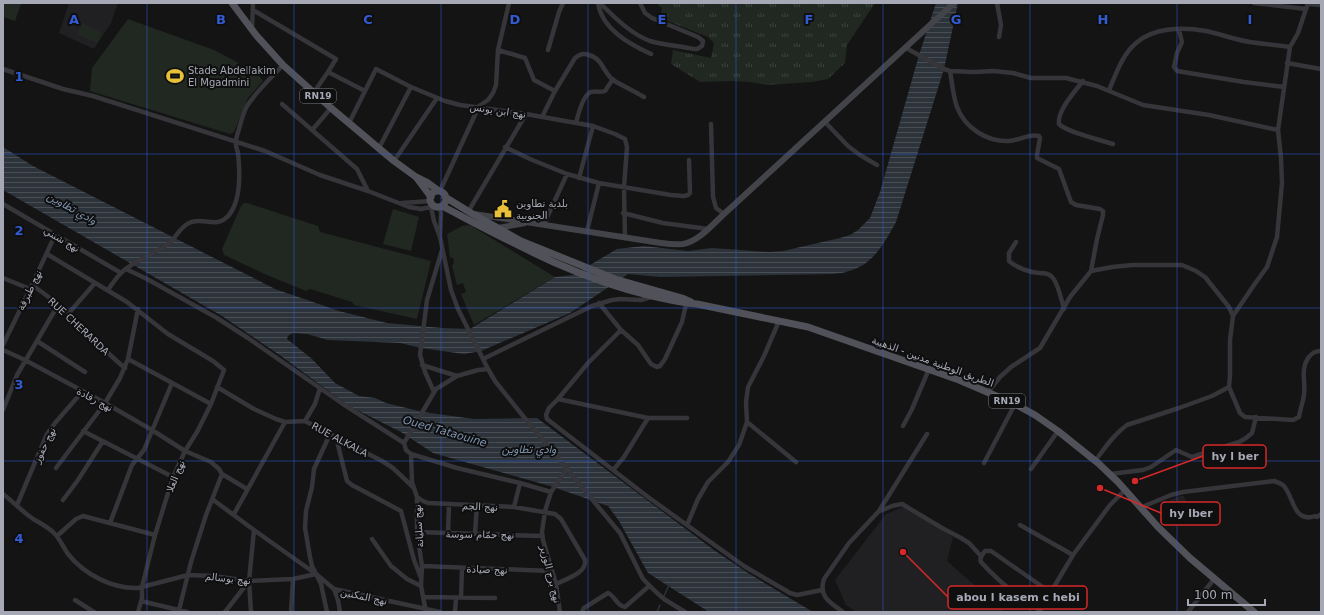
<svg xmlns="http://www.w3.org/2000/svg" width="1324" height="615" viewBox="0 0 1324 615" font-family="'DejaVu Sans',Vazirmatn,sans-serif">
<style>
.built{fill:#202022}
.grass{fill:url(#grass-tufts)}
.green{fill:#202821}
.water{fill:url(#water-rules)}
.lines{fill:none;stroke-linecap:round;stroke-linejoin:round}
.stream{stroke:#2c333a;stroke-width:1.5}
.street{stroke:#35353a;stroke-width:4.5}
.secondary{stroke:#43444a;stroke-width:6}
.primary{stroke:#515259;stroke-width:7}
.grid{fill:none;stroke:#325cd3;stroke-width:1;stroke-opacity:0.55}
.labels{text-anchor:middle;stroke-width:4;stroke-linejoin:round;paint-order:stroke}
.shield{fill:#0f0f10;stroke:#797b84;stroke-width:1}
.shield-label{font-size:9px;font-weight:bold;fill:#a6a9b5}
.poi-label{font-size:10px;fill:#a6a9b5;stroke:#0f0f10;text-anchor:start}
.street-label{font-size:10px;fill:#a6a9b5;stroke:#0f0f10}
.water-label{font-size:11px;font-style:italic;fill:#7e93ae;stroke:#0f0f10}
.grid-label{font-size:13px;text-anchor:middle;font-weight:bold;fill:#325cd3;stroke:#0f0f10;stroke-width:4;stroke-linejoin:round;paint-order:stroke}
.leader{fill:none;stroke:#d62828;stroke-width:1.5}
.callout-dot{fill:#d62828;stroke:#0f0f10;stroke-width:1.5}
.callout{fill:#0f0f10;stroke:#d62828;stroke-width:1.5}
.callout-label{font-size:11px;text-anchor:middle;font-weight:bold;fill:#a6a9b5}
</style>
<defs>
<pattern id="grass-tufts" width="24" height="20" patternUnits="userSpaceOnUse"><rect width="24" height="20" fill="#202821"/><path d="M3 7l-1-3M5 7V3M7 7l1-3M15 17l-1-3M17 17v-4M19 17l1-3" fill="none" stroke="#3d443f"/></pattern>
<pattern id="water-rules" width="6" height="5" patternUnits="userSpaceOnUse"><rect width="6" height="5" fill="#2c333a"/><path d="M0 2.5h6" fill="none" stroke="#484e54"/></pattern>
</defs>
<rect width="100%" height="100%" fill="#141415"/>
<path class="built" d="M69 3H118L111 23 94 49 59 33Z
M1180 496H1184L1187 504 1185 505 1184 503V506L1179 507 1178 506H1177L1178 509 1176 510 1173 503 1171 504 1170 500Z
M903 507 953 537 947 561 1005 612H856L846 605 835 580 886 514Z"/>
<path class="grass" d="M656 3H875L847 45 845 63 828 79 812 82 767 85 750 82 732 81 700 82 671 64 673 50 711 58 714 43 708 37 660 18 662 8Z"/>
<path class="green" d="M3 3 21 4 15 21 3 17Z
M128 19 214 50 237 62 245 72 252 66 263 81 248 98 234 132 230 134 90 91 92 68Z
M82 23 102 33 97 43 77 34Z
M244 203H247L318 226 320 232 431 261 417 319 354 305 352 302 310 289 306 291 267 275 224 255 222 249 241 206Z
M393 209 419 217 411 251 383 244Z
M470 225 555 277 474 325 461 294 466 292 463 283 457 285 452 266 454 263 453 258 450 257 447 234 462 226Z"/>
<path class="water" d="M936 3H958L944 69 896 222C885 242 873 265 849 271 844 273 839 273 833 274L660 277 628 274 570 313 481 351 464 354 421 348 400 343 328 340 307 334 293 333 288 336 287 339 312 359 335 383 359 396 375 398 386 403 423 412 474 419 537 418 714 550 748 573 813 612H709L648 573 619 521 608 506 550 486 433 453 401 432 349 406 281 356 222 316 3 190V147L33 166 275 289 339 311 387 323 442 328 470 329 555 277 573 275 617 249 644 246 688 251 712 248 769 252 783 251 840 238 850 235 858 230 870 218 880 192 919 55Z"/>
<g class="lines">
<path class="stream" d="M664 596 669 585
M657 612 660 605"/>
<path class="street" d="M598 3C602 29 629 44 651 54
M600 3C614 17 631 34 650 41 664 45 680 46 694 49H697L702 46 703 41 698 37 652 18 645 13 640 3
M997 3 1001 25 999 37
M1254 3 1306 9
M1308 4 1321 5
M253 10 336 59 328 72 314 92
M252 30 253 3
M1179 30 1182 42 1177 53 1174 67 1177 71 1244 82 1284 87
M906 48 944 69 950 71 974 72 993 71 1013 73 1031 78H1066L1097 86 1143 105 1209 115 1278 130
M498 50 525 58 534 80 555 91
M548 50 559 12 563 3
M1287 63 1321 69
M3 69 63 89 93 96 265 151 320 175 368 191 409 207 421 209 435 206
M950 71C952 82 953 96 957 107 965 128 987 142 1009 141 1018 141 1029 133 1039 136L1040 138 1037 155V158L1059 169 1071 202 1076 205 1100 209 1103 211V215L1097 239 1091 271
M328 72 365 91
M1083 81C1075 91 1057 111 1059 124 1066 132 1101 140 1113 144
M1109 90C1116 74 1122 55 1136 43 1154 27 1183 27 1206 31 1221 34 1235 40 1250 42 1263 44 1277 45 1290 47
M282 104 357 169 368 191
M542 117 555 91 575 58C580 54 583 53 589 55 602 58 603 72 613 80 623 86 634 91 644 97
M825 122 848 146 860 155 877 165
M349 123 376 69 411 87 445 101 460 105 526 114 593 126 615 134 625 139 627 147 624 187 625 238
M576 123C578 115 582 98 589 93 593 90 600 93 605 91L613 79
M711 124 713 197 716 208 724 214
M313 129 331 108
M505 147 530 159 567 174 599 183 671 195 684 196 688 195 690 193 689 160
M379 148 411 87
M394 161 437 98
M579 178 593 126
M440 191 479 106 488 100 493 93 496 85 498 50 509 3
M402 203 431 201
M432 203 431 207 434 221 440 237 451 290 458 309 488 369 495 381 523 416 620 533 643 579 656 592 664 599 685 612
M3 204 121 273
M468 212 526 114
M623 213 663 223 708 229
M544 224 567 174
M587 231 599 183
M440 236 441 213 440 206
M1016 242 1009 253V261C1016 267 1024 270 1032 272 1039 274 1048 271 1053 278 1059 286 1061 299 1064 309
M47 254 127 302 168 334 213 361 224 370 211 404 197 432 185 451 173 477 155 535 142 587V598L138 612
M126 269 147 279 217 318 248 338 343 404 404 443
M3 278 30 289
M32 285C45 294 57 303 69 314 88 332 105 352 125 368
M108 290C112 284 116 278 121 273 133 261 154 254 168 244 176 238 180 227 189 223 203 216 216 230 229 215 241 200 240 171 238 153 237 149 235 145 236 141 236 137 238 133 239 129 241 122 243 113 247 106 255 93 272 77 283 65
M599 303 621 330 638 345 651 364 657 367 660 366 665 359 682 322 687 300
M68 314 95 283
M621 330 588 363 558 399 549 408 546 415 547 419 648 497 716 546 744 566 790 593 797 595 822 590
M37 341 85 372
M3 345 32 285 55 235
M3 350 25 360 105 403 152 430 185 451 211 462 219 469 222 474 247 489
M128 359 211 404
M483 359 592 306 612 300 620 299 641 300 651 297
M422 365 457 376
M217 387 254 409 276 419 285 422 305 421 382 461 393 468 413 487
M1229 387 1240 413 1245 417 1293 420 1299 417C1300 410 1303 402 1304 395 1306 382 1300 371 1308 358 1312 353 1315 351 1321 351
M434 392 425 372 420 355 427 300 442 250
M988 392 1000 377 1011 367 1040 348 1070 297 1091 271 1112 267 1133 265H1182L1196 271 1205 277 1229 307 1233 316
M558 399 648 418
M3 410 17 375 58 305
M305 421 315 404 320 388
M747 422 796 462
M903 426 912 409 929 369
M83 431 173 477
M336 437 347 481 352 485 401 511 414 560 421 578
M404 443 406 450 411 454 412 482 417 497V532L422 566 421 586 426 612
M404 443 436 389 457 376 478 370 488 369
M411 454 457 468 520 483 551 492
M1095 461C1105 448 1114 434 1127 425L1179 408 1212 396 1229 387 1230 376V340L1233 316 1254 285 1267 267 1277 237 1282 183 1281 158 1278 130 1280 116 1290 47 1298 33 1308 3
M984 463 1015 404
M56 468 105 403 120 378 128 359 138 309
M614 469 624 457 648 418H687
M1031 469 1058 431
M1110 474 1143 470 1151 467 1176 450 1192 457 1239 442 1246 438 1252 433 1256 417
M3 494C12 501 20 509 29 516 37 522 47 526 54 533 60 539 63 547 68 554 84 574 112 589 138 588L188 575 213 576 249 581 293 579 316 574
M417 497 423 501 428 503 514 507 555 514 561 519 585 560C587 573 566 579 556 584
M212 499 254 530 316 574 334 589 440 612
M63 500 78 480 103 441
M17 505 47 434 55 423 82 392
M514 507 520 483
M1142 507 1171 495 1183 492 1274 481C1277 482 1280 483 1283 485 1294 496 1293 524 1315 516L1317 517 1321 514
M880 511 892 506 902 504 942 528 961 538 969 543 981 556
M234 514 285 422
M110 523 132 465 144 450 172 383
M687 525 698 499 708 482 728 462 739 445 747 422 746 402 748 387 764 356 779 321
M1020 525 1073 555
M417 532 542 536
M475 533 477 505
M448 534 449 504
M57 536 76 519 83 516 155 535
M372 539 391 566 407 579 421 586
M422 566 551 571
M334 589 338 600 340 612
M423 597 495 598
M461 598 462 568
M75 600 94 612
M141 601 187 612
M179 610 191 562 206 515 222 474
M1040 610C1018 597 998 581 981 562 979 558 982 555 985 551H991L1050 592
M225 612 249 581
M251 612 249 581 254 530
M291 612 293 579
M327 612 321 584 312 566 310 557 305 528 306 511 312 487 314 469 330 434
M455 612 456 598
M560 612 556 584 543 540 542 532 545 511 551 492 567 468
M582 612 584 608 608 593C615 596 617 606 625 607L649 586
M843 612C831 603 818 597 824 579L849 543 879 511 927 434
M1039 612 1073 555 1110 505 1125 490
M1188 612 1214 579"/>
<path class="secondary" d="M474 214 661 243C668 244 676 245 683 244 699 241 713 224 724 214L954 3
M498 228 525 223"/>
<path class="primary" d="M232 3 256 35 283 65 331 108 394 161 416 177 428 183 439 191
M416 177 431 197
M430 199a8 8 0 1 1 16 0a8 8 0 1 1-16 0Z
M445 197 471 213 521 241 615 279 682 298 691 302
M442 206C511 242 575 278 652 296 667 299 681 303 697 304L808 327 959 380 1015 404 1035 415 1058 431 1098 463 1118 482 1158 527 1190 558 1254 612"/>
</g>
<path class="grid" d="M147 3V612M294 3V612M441 3V612M588 3V612M736 3V612M883 3V612M1030 3V612M1177 3V612M3 154H1321M3 308H1321M3 461H1321"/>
<defs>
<g id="stadium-bare" transform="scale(1.38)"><path d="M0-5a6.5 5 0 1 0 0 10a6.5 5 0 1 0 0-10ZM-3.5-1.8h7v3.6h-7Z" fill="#e8c138" stroke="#0f0f10" stroke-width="2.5" paint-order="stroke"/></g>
<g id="civic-bare" transform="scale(1.38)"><path d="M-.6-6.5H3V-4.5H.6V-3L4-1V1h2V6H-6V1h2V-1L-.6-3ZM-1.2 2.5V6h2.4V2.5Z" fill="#e8c138" stroke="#0f0f10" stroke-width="2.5" paint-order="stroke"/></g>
</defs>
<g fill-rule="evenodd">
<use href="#stadium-bare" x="175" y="76"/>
<use href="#civic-bare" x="503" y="209"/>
</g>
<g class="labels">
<g class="shield">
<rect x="300" y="89" width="36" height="14" rx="3"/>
<rect x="989" y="394" width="36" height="14" rx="3"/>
</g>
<g class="shield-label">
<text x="318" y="99">RN19</text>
<text x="1007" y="404">RN19</text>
</g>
<g class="poi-label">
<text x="188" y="74">Stade Abdelاakim<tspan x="188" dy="12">El Mgadmini</tspan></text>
<text x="516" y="207">بلدية تطاوين<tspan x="516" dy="12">الجنوبية</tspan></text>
</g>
<g class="street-label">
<text transform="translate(498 110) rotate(8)" y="4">نهج ابن يونس</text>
<text transform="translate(62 239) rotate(30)" y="4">نهج شنني</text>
<text transform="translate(29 290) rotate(-64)" y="4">نهج طبرقة</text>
<text transform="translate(79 326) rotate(43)" y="4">RUE CHERARDA</text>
<text transform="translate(933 361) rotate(20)" y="4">الطريق الوطنية مدنين - الذهيبة</text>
<text transform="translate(95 399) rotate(28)" y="4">نهج رقادة</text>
<text transform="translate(340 439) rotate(28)" y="4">RUE ALKALA</text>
<text transform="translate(44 445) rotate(-64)" y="4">نهج حفوز</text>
<text transform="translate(175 476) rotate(-68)" y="4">نهج العلا</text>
<text transform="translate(480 506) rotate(3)" y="4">نهج الجم</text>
<text transform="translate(418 526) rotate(-94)" y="4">نهج سليانة</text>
<text transform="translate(480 534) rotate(1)" y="4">نهج حمّام سوسة</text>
<text transform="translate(487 569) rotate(2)" y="4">نهج صيادة</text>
<text transform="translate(551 574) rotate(76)" y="4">نهج برج الوزير</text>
<text transform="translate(228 578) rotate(6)" y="4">نهج بوسالم</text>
<text transform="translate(364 596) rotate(12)" y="4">نهج المكنين</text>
</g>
<g class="water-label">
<text transform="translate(72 208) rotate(29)" y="4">وادي تطاوين</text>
<text transform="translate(445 431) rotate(16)" y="4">Oued Tataouine</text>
<text x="529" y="453">وادي تطاوين</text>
</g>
</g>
<g class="grid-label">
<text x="74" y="24">A</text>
<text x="221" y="24">B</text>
<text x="368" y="24">C</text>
<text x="515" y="24">D</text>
<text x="662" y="24">E</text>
<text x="809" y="24">F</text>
<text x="956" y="24">G</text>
<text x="1103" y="24">H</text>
<text x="1250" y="24">I</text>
<text x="19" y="81">1</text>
<text x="19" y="235">2</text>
<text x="19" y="389">3</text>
<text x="19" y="543">4</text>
</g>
<path class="leader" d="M1135 481L1203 456M1100 488L1161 513M903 552L948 597"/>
<g class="callout-dot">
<circle cx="1135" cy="481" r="4"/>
<circle cx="1100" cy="488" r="4"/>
<circle cx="903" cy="552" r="4"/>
</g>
<g class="callout">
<rect x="1203" y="445" width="63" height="23" rx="4"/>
<rect x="1161" y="502" width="59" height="23" rx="4"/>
<rect x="948" y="586" width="139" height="23" rx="4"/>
</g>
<g class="callout-label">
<text x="1235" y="460">hy l ber</text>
<text x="1191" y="517">hy lber</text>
<text x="1018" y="601">abou l kasem c hebi</text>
</g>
<rect width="1324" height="615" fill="none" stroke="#a6a9b5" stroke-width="8"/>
<path d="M1188 599v6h77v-6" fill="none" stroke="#a6a9b5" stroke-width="2"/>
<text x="1194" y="599" font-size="12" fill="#a6a9b5" stroke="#0f0f10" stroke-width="3" paint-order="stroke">100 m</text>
</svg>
